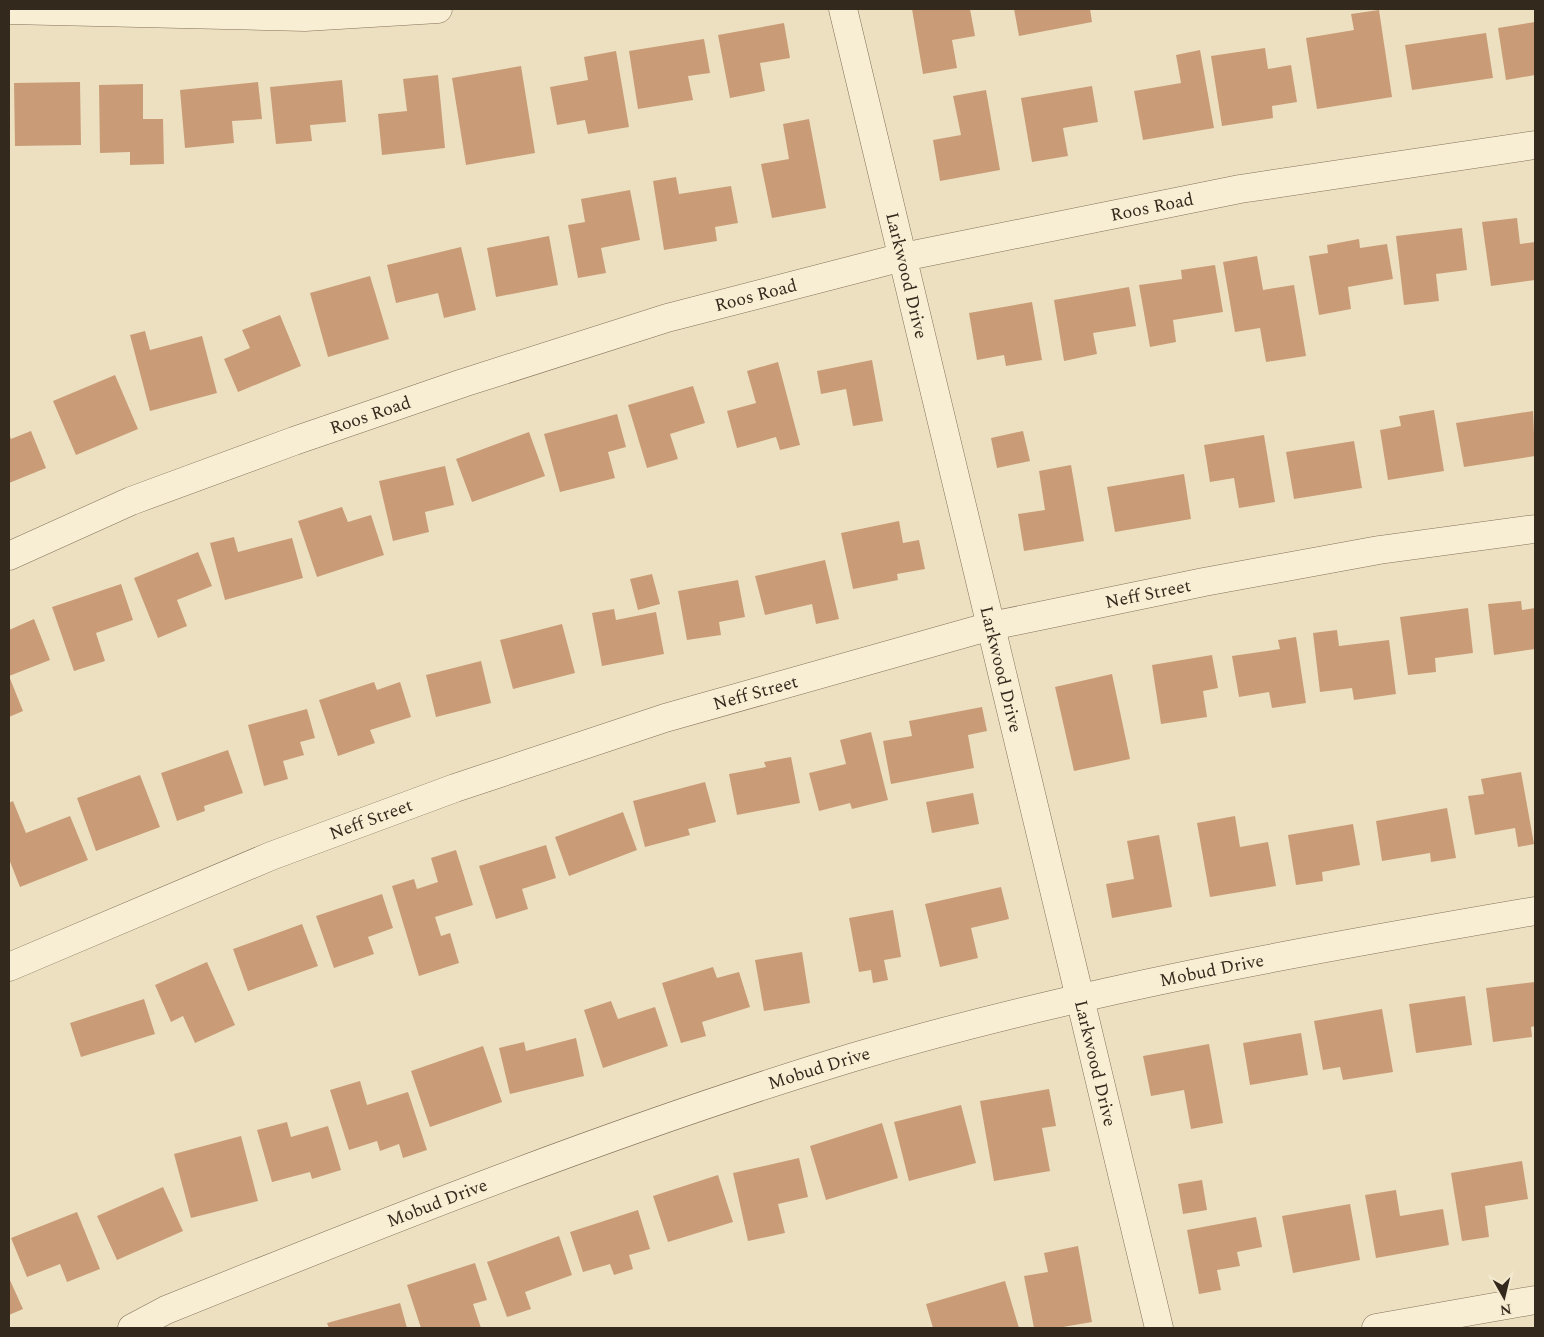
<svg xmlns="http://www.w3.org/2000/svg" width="1544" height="1337" viewBox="0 0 1544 1337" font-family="Spectral,serif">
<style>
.building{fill:#c99c77}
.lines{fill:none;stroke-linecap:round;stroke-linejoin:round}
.minor-casing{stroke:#847159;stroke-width:29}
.minor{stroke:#f7eed3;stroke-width:28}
.labels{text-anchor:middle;stroke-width:5;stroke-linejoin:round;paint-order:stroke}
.street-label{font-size:18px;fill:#34291d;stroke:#f3eacf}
</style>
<rect width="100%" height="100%" fill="#ece0c0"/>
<path class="building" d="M912 9H970L975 36 952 40 957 68 923 74Z
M1014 9H1090L1092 22 1019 36Z
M1379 10 1392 97 1317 109 1306 38 1354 30 1351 14Z
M1535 22V75L1506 80 1498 28Z
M784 23 790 58 760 63 765 91 730 98 718 35Z
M1486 33 1493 78 1412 90 1405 45Z
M704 39 710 73 688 76 693 100 638 109 629 51Z
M1265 48 1268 69 1291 65 1297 102 1272 106 1273 118 1222 126 1211 56Z
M1200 50 1214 128 1143 140 1134 91 1181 83 1176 55Z
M616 51 629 127 588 134 585 120 557 125 550 87 588 80 584 57Z
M521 66 535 153 466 165 452 78Z
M438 75 445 148 382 155 378 114 407 111 403 79Z
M342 80 346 122 310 125 312 141 276 144 270 87Z
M80 82 81 145 15 146 14 83Z
M258 82 262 119 232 121 234 143 185 148 180 90Z
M143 84V119H163L164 164 130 165V152L100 153 99 85Z
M1092 86 1098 122 1063 128 1068 156 1032 162 1021 98Z
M986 90 1000 170 940 181 933 140 961 135 953 96Z
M809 119 826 208 772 218 761 164 789 159 783 124Z
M676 177 679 194 731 186 738 223 715 227 717 241 664 250 653 181Z
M630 190 640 240 601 248 606 273 578 278 568 225 585 222 581 199Z
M1517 218 1520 244 1535 242V280L1491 286 1482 222Z
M1462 228 1467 270 1436 274 1439 301 1404 305 1396 236Z
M549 236 558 285 496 297 487 248Z
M1359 239 1360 248 1387 244 1393 279 1348 287 1351 309 1319 315 1309 256 1328 253 1327 245Z
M461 247 476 310 444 318 438 293 396 303 387 265Z
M1257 256 1263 290 1294 285 1306 356 1266 362 1260 328 1235 332 1223 262Z
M1215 265 1223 312 1173 320 1176 342 1150 347 1139 285 1182 279 1181 270Z
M370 276 389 339 328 357 310 293Z
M1129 287 1136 326 1093 333 1097 354 1064 361 1054 300Z
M1032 302 1042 360 1006 366 1004 355 977 360 969 313Z
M280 315 301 366 238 392 224 359 250 348 242 330Z
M145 331 150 350 202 336 217 393 150 411 130 335Z
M872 360 883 421 853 426 846 389 821 394 817 371Z
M778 362 800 445 780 450 776 437 737 448 727 411 756 403 747 371Z
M115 375 138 429 76 455 53 401Z
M693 386 705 423 670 434 678 459 647 468 628 405Z
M1434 410 1444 471 1388 480 1380 430 1401 426 1399 416Z
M1533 411 1535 456 1464 467 1456 423Z
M617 414 626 447 608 452 615 478 560 492 544 434Z
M31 431 46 468 9 483V434L11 439Z
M1023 431 1030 461 997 468 991 438Z
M529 432 545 476 472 502 456 459Z
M1264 435 1275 502 1239 508 1234 478 1210 482 1204 445Z
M1354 441 1362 488 1294 499 1286 452Z
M1071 465 1084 541 1024 551 1018 514 1045 510 1039 471Z
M445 466 454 505 425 512 429 532 393 541 379 481Z
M1184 474 1191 519 1115 532 1107 487Z
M342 507 348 522 371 515 384 555 317 577 298 521Z
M899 521 903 543 919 540 925 569 897 574 898 580 853 589 841 533Z
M234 537 238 552 292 538 303 578 225 600 210 543Z
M198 552 212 586 177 600 187 626 158 638 134 578Z
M825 560 839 619 816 624 812 604 765 615 755 576Z
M652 574 660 604 638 610 630 579Z
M738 580 745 617 719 622 721 635 687 640 678 591Z
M121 584 133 620 96 633 105 661 74 671 52 607Z
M1521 601 1522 610 1535 608V649L1494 655 1488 604Z
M1468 608 1473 653 1435 658 1436 672 1408 675 1400 617Z
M614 609 616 620 656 612 664 654 602 666 592 613Z
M34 619 50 660 9 676 23 711 9 717V630Z
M562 624 575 673 513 689 500 640Z
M1337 630 1339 646 1389 640 1396 694 1354 700 1352 688 1320 692 1313 633Z
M1296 637 1306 703 1272 708 1269 692 1239 697 1232 656 1280 649 1278 640Z
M1212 655 1218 688 1203 691 1207 717 1161 724 1152 665Z
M481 661 491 703 436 717 426 675Z
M1112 674 1130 759 1074 771 1055 687Z
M374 682 377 690 400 682 411 717 370 730 375 743 338 756 319 700Z
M982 707 987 731 968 735 974 768 891 784 883 741 912 736 909 721Z
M307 709 315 738 300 742 304 755 283 761 288 779 264 786 248 725Z
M871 732 888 800 852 809 850 803 819 811 809 773 846 764 840 740Z
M228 750 243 793 204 806 205 811 177 821 161 773Z
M791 757 800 803 737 815 729 774 766 767 764 762Z
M1521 772 1534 844 1518 847 1515 828 1475 835 1468 796 1484 794 1481 779Z
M140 775 160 827 96 851 77 798Z
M705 782 716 822 688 829 690 835 645 847 633 801Z
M973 793 979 824 932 833 926 802Z
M13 801 26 833 70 816 88 860 20 887 9 859V803Z
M1447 808 1456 858 1431 862 1430 853 1382 861 1376 821Z
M623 812 637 850 569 876 555 837Z
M1235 816 1240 847 1268 842 1276 886 1210 897 1197 823Z
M1353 824 1360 865 1322 872 1323 881 1296 885 1288 835Z
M1159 835 1172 907 1112 918 1106 884 1134 879 1127 841Z
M546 845 556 878 522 889 528 909 496 919 479 866Z
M456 850 473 905 435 917 441 936 450 933 459 963 419 976 392 886 414 879 417 889 438 882 431 858Z
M1001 887 1009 919 971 928 978 958 940 967 925 904Z
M382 894 393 928 368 937 374 954 334 968 316 916Z
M893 910 901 957 884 960 888 980 873 983 871 970 859 972 849 918Z
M302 924 318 966 248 991 233 949Z
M802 952 810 1003 764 1011 755 960Z
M207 962 235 1025 195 1043 183 1016 171 1022 155 985Z
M713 967 717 978 739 972 750 1007 702 1022 706 1036 681 1043 662 983Z
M1535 982V1026L1531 1027 1532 1037 1493 1042 1486 988Z
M1465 996 1472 1045 1416 1053 1409 1004Z
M144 999 155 1034 81 1057 70 1023Z
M611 1001 618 1019 655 1007 668 1046 603 1068 584 1010Z
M1382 1009 1393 1072 1343 1080 1340 1067 1323 1070 1314 1021Z
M1301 1033 1308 1075 1250 1085 1243 1043Z
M576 1038 584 1076 510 1094 499 1048 524 1042 526 1051Z
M1209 1044 1223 1123 1191 1129 1184 1090 1151 1096 1143 1056Z
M483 1046 502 1102 430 1127 411 1071Z
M360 1081 367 1105 408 1092 427 1150 403 1158 399 1144 380 1151 377 1141 349 1150 330 1090Z
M1049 1089 1056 1126 1042 1128 1050 1171 994 1181 980 1101Z
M961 1105 976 1163 909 1181 894 1122Z
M287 1122 291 1137 328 1126 341 1170 312 1179 310 1172 272 1182 257 1130Z
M882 1123 898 1178 826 1200 810 1146Z
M241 1136 258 1201 191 1218 174 1154Z
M799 1158 808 1197 778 1204 785 1233 748 1241 733 1173Z
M1522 1161 1528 1199 1485 1206 1489 1237 1462 1241 1451 1173Z
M718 1175 733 1222 668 1242 653 1196Z
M1202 1180 1207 1210 1183 1214 1178 1184Z
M163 1187 183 1231 117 1260 97 1216Z
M1396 1190 1400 1216 1443 1209 1449 1245 1376 1258 1365 1195Z
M1350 1204 1360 1260 1293 1273 1282 1216Z
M638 1210 650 1249 629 1255 633 1269 614 1275 610 1264 583 1272 570 1232Z
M77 1212 100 1269 67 1282 60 1264 27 1277 11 1238Z
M1256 1217 1262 1247 1237 1252 1240 1266 1217 1270 1221 1290 1199 1294 1187 1230Z
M559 1236 572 1275 525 1292 531 1309 507 1317 487 1262Z
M1078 1246 1092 1322 1057 1328H1034L1024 1276 1048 1272 1044 1253Z
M475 1263 487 1300 473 1304 481 1328H421L407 1285Z
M9 1278 23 1309 9 1315Z
M1005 1281 1019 1328H933L926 1304Z
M400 1303 407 1328H329L327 1323Z"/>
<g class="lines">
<g class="minor-casing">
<g id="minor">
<path id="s1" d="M843 9 1159 1328"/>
<path d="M9 10 305 17 438 9"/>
<path id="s2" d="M9 556 131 501 294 441 463 383 667 318 903 257 1240 189 1535 145"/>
<path id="s3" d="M9 967 271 856 455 788 665 718 991 626 1204 582 1379 550 1535 529"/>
<path id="s4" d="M132 1328 166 1310C392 1219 620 1128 854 1057 1076 991 1307 950 1535 911"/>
<path d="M1376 1328 1535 1300"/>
</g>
</g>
<use href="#minor" class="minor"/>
</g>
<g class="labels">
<g class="street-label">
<text dy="6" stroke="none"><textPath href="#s2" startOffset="1198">Roos Road</textPath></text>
<text dy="6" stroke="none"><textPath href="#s1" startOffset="274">Larkwood Drive</textPath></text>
<text dy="6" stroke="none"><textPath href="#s2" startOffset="792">Roos Road</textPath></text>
<text dy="6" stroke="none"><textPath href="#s2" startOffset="388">Roos Road</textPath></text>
<text dy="6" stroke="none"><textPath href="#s3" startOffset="1201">Neff Street</textPath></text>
<text dy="6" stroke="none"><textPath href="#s1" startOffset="679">Larkwood Drive</textPath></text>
<text dy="6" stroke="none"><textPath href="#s3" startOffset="796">Neff Street</textPath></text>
<text dy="6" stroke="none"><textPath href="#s3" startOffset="391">Neff Street</textPath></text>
<text dy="6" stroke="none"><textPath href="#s4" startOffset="1140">Mobud Drive</textPath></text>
<text dy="6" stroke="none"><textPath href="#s1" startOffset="1084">Larkwood Drive</textPath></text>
<text dy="6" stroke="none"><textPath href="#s4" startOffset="735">Mobud Drive</textPath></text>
<text dy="6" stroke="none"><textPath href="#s4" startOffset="330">Mobud Drive</textPath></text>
</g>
</g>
<rect width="1544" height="1337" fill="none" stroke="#34291d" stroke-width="20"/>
<g transform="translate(1504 1297) rotate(172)" stroke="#f3eacf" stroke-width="4" paint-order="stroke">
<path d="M0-4L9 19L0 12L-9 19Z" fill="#34291d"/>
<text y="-8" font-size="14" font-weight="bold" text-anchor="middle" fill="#34291d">N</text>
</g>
</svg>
